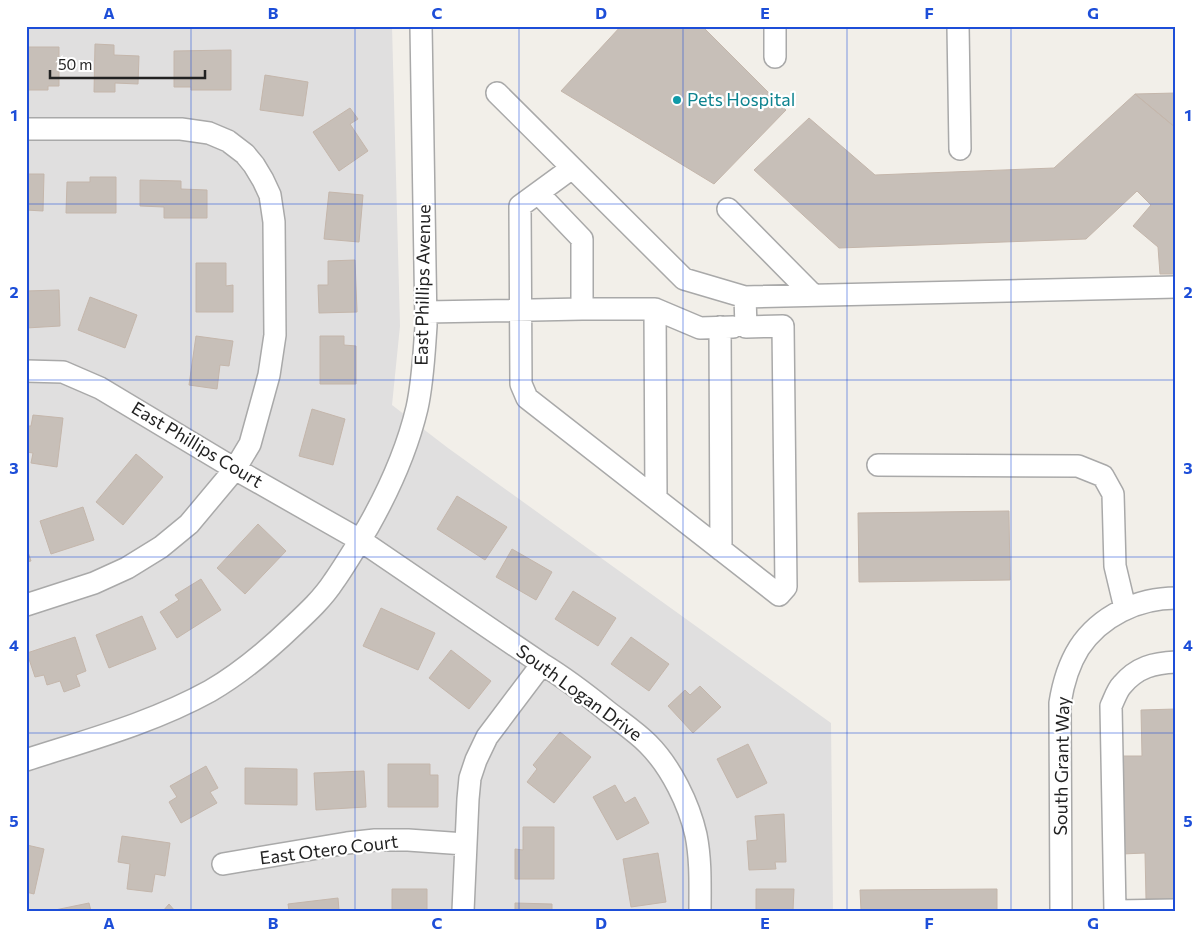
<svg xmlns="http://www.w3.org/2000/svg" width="1202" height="937" viewBox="0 0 1202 937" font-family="Commissioner,sans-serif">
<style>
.residential{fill:#e0dfdf}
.building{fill:#c7bfb8;stroke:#c4b6ab}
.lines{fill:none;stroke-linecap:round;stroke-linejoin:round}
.minor-casing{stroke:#a9a9a9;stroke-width:24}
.minor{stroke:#fff;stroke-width:21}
.grid{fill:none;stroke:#1d4ed8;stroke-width:1;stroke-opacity:0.55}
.culture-dot{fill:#0f9aa8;stroke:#fff;stroke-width:2}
.labels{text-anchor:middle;stroke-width:4.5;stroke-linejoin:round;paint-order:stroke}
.culture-label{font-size:18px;fill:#0d838f;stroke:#fff;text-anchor:start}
.street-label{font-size:18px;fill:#222;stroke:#fff}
.neatline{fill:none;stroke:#1d4ed8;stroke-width:2}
.grid-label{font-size:16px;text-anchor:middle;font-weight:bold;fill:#1d4ed8}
</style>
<rect width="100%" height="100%" fill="#f2efe9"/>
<path class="residential" d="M26 26H392L400 326 392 405 448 448 831 723 833 911H26Z"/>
<path class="building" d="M621 26H702L786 110 714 184 561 91Z
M95 44 114 45V55L139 56 138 84 115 83V92H94Z
M26 47H59V86H48V90H26Z
M231 50V90H191V87H174V51Z
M265 75 308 82 303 116 260 110Z
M1176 93V128L1135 94Z
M1135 94 1176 128V274H1160L1158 247 1133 226 1151 205 1137 191 1086 239 839 248 754 170 809 118 875 175 1054 168Z
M350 108 358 119 350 124 368 151 339 171 313 132Z
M26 174H44L43 211 26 210Z
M90 177H116V213H66L67 182H90Z
M140 180 181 181V189L207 190V218H164V207L140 206Z
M329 192 363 195 359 242 324 239Z
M355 260 357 312 319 313 318 285H328V261Z
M196 263H226V286L233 285V312H196Z
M59 290 60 326 26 328V291Z
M90 297 137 315 125 348 78 330Z
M196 336 233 341 229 366 220 365 217 389 189 385Z
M320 336H344V345L356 346V384H320Z
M312 409 345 419 333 465 299 456Z
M33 415 63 418 57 467 31 463 33 453 26 452V426H31Z
M136 454 163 477 123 525 96 502Z
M457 496 507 527 485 560 437 529Z
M83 507 94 540 51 554 40 521Z
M1009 511 1010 580 859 582 858 513Z
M258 524 286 551 245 594 217 568Z
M26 546 31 561 26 562Z
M512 549 552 572 536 600 496 577Z
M201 579 221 610 177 638 160 612 179 600 175 595Z
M573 591 616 618 598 646 555 619Z
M381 608 435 633 418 670 363 646Z
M142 616 156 649 109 668 96 635Z
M75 637 86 671 76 675 80 686 64 692 60 681 47 685 44 675 35 677 27 653Z
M631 637 669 664 649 691 611 664Z
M451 650 491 681 469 709 429 678Z
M700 686 721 707 693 733 668 706 685 690 690 695Z
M1176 709V899H1146L1145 853 1122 854 1119 756H1142L1141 710Z
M560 732 591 757 554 803 527 782 537 769 533 765Z
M748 744 767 783 737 798 717 759Z
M388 764H430V775H438V807H388Z
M206 766 218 788 210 792 217 803 181 823 169 802 177 797 170 786Z
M245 768 297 769V805L245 804Z
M364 771 366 807 316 810 314 773Z
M615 785 625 803 635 797 649 823 617 840 593 797Z
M784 814 786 862H775L776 869 749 870 747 841 757 840 755 816Z
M523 827H554V879H515V849L523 850Z
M122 836 170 843 165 876 155 874 152 892 127 889 130 864 118 862Z
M27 845 44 849 34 894 26 892Z
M658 853 666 902 631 907 623 859Z
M392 889H427V911H392Z
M756 889H794L793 911H756Z
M997 889V911H861L860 890Z
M338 898 339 911H289L288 904Z
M89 903 91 911H55V910Z
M515 903 552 904V911H515Z
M169 904 175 911H163Z"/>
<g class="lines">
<g class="minor-casing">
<path id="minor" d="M775 26V57
M958 26 960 149
M497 93 684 279 745 297 1176 287
M26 129H181L209 133 228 141 245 154 254 165 263 180 270 195 274 222 275 335 269 375 250 444 235 469 189 524 161 547 127 568 94 583 26 605
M572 168 520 206 521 384 527 398 779 595 786 587 783 326 746 327 745 297
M728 209 813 295
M582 309H655L700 328 733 327
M655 309 656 498
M426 312 582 309V239L538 193
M720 327 721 550
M26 371 63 372 100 388 235 469 360 540 542 664C565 678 586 694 607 711 621 722 636 732 648 744 671 767 689 804 696 835 701 860 700 885 700 911
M878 465 1078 466 1103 476 1113 494 1115 566 1125 608
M26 760C88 740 152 723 210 691 241 673 268 650 293 626 308 612 323 598 334 581 346 564 357 545 368 527 389 490 407 450 417 408 423 381 424 353 426 326L421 26
M223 864 347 843 375 840H408L465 844
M463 911 468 799 470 778 476 760 487 737 542 664
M1061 911 1060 703C1063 684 1069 664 1079 648 1100 616 1138 598 1176 598
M1115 911 1111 706C1114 700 1117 690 1122 685 1137 667 1154 663 1176 662
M1116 911 1176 910"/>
</g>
<use href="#minor" class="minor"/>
</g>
<path class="grid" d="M191 26V911M355 26V911M519 26V911M683 26V911M847 26V911M1011 26V911M26 204H1176M26 380H1176M26 557H1176M26 733H1176"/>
<circle class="culture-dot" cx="677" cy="100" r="5"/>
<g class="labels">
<g class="culture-label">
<text x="687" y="106">Pets Hospital</text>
</g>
<g class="street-label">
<text transform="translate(423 285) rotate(-89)" y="6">East Phillips Avenue</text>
<text transform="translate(197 445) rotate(31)" y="6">East Phillips Court</text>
<text transform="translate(579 693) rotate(36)" y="6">South Logan Drive</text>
<text transform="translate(1062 766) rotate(-89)" y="6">South Grant Way</text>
<text transform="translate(329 850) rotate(-7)" y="6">East Otero Court</text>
</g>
</g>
<rect width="1202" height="937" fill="none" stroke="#ffffff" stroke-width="55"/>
<path d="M50 70v8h155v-8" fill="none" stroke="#222222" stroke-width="2.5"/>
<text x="58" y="70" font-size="15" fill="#222222" stroke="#ffffff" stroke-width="4" paint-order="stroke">50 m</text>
<rect x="28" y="28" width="1146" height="882" class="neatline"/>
<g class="grid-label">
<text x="109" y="19">A</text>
<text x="273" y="19">B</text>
<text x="437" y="19">C</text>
<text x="601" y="19">D</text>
<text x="765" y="19">E</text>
<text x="929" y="19">F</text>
<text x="1093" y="19">G</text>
<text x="14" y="121">1</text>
<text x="1188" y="121">1</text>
<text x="14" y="298">2</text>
<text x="1188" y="298">2</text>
<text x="14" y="474">3</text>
<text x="1188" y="474">3</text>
<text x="14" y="651">4</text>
<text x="1188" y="651">4</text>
<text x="14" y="827">5</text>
<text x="1188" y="827">5</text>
<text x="109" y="929">A</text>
<text x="273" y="929">B</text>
<text x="437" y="929">C</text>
<text x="601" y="929">D</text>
<text x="765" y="929">E</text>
<text x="929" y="929">F</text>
<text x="1093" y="929">G</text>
</g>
</svg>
